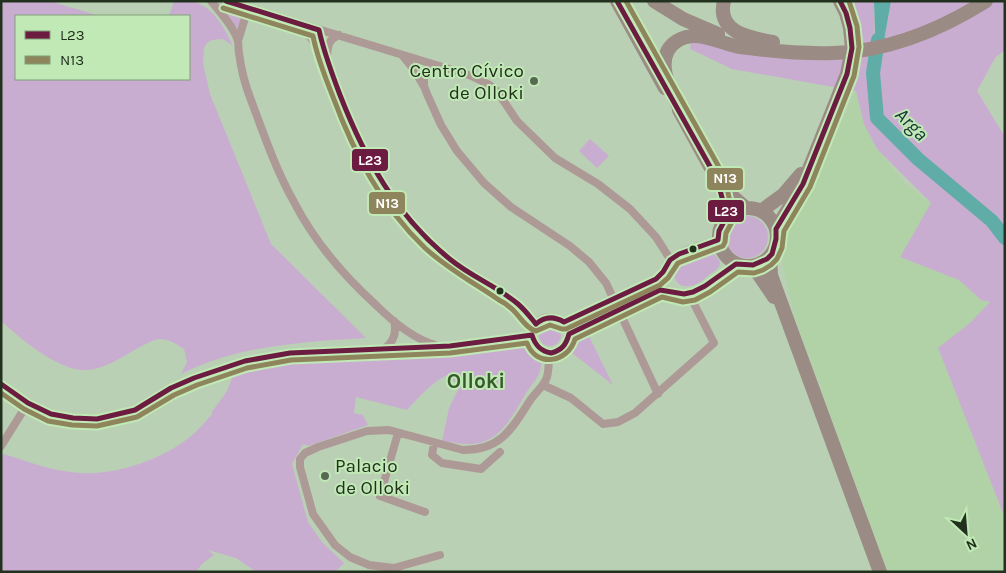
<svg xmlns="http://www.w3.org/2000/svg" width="1006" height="573" viewBox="0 0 1006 573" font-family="Karla,sans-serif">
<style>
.built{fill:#b0d2a6}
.green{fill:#c9add1}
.water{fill:#60aca7}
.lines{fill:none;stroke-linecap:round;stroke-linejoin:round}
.river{stroke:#60aca7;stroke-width:14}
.street{stroke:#ad9a96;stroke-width:8}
.highway{stroke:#9b8b85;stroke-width:14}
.bus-1-casing{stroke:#c0e9b5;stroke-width:9}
.bus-2-casing{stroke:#c0e9b5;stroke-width:9}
.bus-1{stroke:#6b1c40;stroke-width:5}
.bus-2{stroke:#8f855c;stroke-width:5}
.poi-dot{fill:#576952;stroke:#c0e9b5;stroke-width:2}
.bus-dot{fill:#21311d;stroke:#c0e9b5;stroke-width:2}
.labels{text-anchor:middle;stroke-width:4;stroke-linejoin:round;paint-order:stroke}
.poi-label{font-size:19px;fill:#21311d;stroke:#c0e9b5;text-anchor:end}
.water-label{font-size:20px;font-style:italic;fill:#173637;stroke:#c0e9b5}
.quarter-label{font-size:21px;font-weight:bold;fill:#365a2c;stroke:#c0e9b5}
.line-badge{stroke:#c0e9b5;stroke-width:2}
.badge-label{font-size:14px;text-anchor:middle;font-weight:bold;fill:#fff}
</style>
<rect width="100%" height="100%" fill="#bad0b4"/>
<path class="built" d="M856 90 864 124 877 149 905 184 931 203 901 257 959 280 980 300 990 302 971 322 938 348 1005 518V572H888L795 318 782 264 788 229 822 166Z"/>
<path class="green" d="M1 1H49L100 16H16V79H189V16H169L174 1C180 1 188 0 194 2 214 7 225 29 233 46L223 39 212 40 207 43 204 48 203 63 210 94 271 244 366 338C303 342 239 345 181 374L187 362 184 349C177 344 170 340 160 339 155 339 150 342 146 344 126 353 109 369 86 370 58 371 21 339 1 321Z
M846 1H874L875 48 883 46 891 1H1005V50L995 58 977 91 1005 137V518L938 348 971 322 990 302 981 300 959 280 900 257 931 203 877 149 864 124 856 91 732 69 690 49 692 36 738 47 861 51 852 10Z
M218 3 247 11 238 28C234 26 220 8 218 3Z
M590 139 609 156 597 168 579 151Z
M726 237a21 21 0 1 1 42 0a21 21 0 1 1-42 0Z
M710 250 713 252 720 262C719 269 715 271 710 274 704 279 697 286 689 286 673 288 671 270 678 260Z
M539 335a11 11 0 1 1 22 0a11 11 0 1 1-22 0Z
M588 334 613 385 572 353 580 339Z
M519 348H527L536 358 542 360C540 379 534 380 525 395 512 417 499 444 469 444 460 444 451 442 442 441L449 408 460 386 447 375C430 384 420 396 407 410L356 397 354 413 363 415 368 425 308 446 303 444 292 464 308 522 322 542 344 563 335 572H256L236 558 208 550 214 555 202 564 196 572H1V456L4 454C29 462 55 472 82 473 115 475 160 460 186 440 196 433 205 422 213 413H211L227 391 233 375 286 363 444 355Z"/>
<path class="water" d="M874 1H891L883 46 876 58Z"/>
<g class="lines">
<path class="river" d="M878 40 873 73 877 118 918 159 992 221 1005 238"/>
<path class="street" d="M211 1C219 11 236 29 238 42 239 45 238 49 239 53 241 69 245 85 251 100 264 135 276 170 294 202 314 241 343 275 376 305 393 322 412 338 435 345
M225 1 469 75 488 84 497 91 517 121 555 158 598 184 630 209 656 237 670 259
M295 24 310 37 321 52
M319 30C323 52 331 71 339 92 363 159 393 215 451 260 471 276 495 286 515 302 523 308 529 316 536 324
M238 41 245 18 257 10
M402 55 415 71 423 85
M327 56C328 45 328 40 339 35
M435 65 424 75V86L427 94 441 125 457 151 484 183 511 207 570 246 589 262 606 283 658 394
M532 335a18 18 0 1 1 36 0a18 18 0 1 1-36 0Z
M564 322 656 279C666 271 664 268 670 260 677 251 707 244 718 240
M569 334 660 290C670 289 678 295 687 294 701 292 724 272 736 264
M384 349C394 342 397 333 394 321
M1 384 28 403 51 414 73 418 97 419 135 410 171 388 194 378 245 361 290 353 450 346 532 335
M543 385 571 398 603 424 618 422 635 413 714 343 689 294
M398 433 380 496 425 512
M434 443 432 455 442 463 481 469 500 452
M1 446 28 403
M440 555 394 568 369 565 350 557 335 545 313 514 300 467V459L305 453 318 447 367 431 389 430 463 450C502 450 512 428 531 399 537 391 544 386 547 377 549 370 549 361 549 353"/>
<path class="highway" d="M617 1 665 88
M654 1 683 19 718 34
M724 1C716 33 751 38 773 42
M679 110 717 179 731 195 746 208
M683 116C674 96 650 58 677 41 697 28 720 44 740 47 770 51 803 54 834 53 889 51 940 30 986 1
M719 237a29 29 0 1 1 58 0a29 29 0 1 1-58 0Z
M761 211 783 195 801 174
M776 229 803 184 847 74 852 48 850 28 846 13 840 1
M770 256 771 275 776 289 880 572
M753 266 774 297"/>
<g class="bus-1-casing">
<path id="bus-1" d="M226 1 319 30C324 53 332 74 340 95 365 159 397 217 451 260 472 277 498 287 518 304 525 310 530 317 536 324 545 316 554 316 564 322L656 279 663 272 670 260 679 254 718 240 719 231 727 216 717 179 617 1
M1 384 28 403 51 414 73 418 97 419 135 410 171 388 194 378 245 361 290 353 450 346 532 335C535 345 540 351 551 353 562 350 566 345 569 334L660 290 684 294 693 292 705 286 736 264 753 265 767 259 772 254 776 239V229L803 184 847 74 852 48 850 28 846 13 840 1"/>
</g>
<g class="bus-2-casing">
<path id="bus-2" d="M223 8 313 36C317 57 325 77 333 97 354 153 381 206 425 248 448 269 474 283 499 300 505 303 510 307 514 311 521 318 527 329 536 331L550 325 562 329H566L660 285 668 278 678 263 723 246 725 242 726 233 734 218 724 176 626 1
M1 393 24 409 48 421 72 425 97 426 137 417 174 395 197 385 247 368 291 360 450 353 527 343C536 368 568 363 575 339L662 297 683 302 695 300 710 292 738 272 754 273 763 270 771 265 777 259 782 248 784 231 810 187 854 76 859 47 857 26 849 1"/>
</g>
<use href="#bus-1" class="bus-1"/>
<use href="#bus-2" class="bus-2"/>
</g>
<g class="poi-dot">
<circle cx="534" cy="81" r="5"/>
<circle cx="325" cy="476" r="5"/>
</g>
<g class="bus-dot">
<circle cx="693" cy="249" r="4.5"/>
<circle cx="500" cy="291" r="4.5"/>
</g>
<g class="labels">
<g class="poi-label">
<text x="524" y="77">Centro Cívico<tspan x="524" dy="22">de Olloki</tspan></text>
<text x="335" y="472" text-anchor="start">Palacio<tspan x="335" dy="22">de Olloki</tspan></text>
</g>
<g class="water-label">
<text transform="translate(912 124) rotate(45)" y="7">Arga</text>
</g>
<g class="quarter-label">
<text x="476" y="388">Olloki</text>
</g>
</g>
<g class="line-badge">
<rect x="351" y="148" width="38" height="24" rx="5" fill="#6b1c40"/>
<rect x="706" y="167" width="38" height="24" rx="5" fill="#8f855c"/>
<rect x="368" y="191" width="38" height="24" rx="5" fill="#8f855c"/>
<rect x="707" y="199" width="38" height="24" rx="5" fill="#6b1c40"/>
</g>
<g class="badge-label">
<text x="370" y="165">L23</text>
<text x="725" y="183">N13</text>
<text x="387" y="208">N13</text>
<text x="726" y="216">L23</text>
</g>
<rect width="1006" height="573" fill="none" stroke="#21311d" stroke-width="5"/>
<rect x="15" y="15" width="175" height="65" fill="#c0e9b5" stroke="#809f78"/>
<rect x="25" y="31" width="25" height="8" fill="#6b1c40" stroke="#809f78"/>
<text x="60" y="40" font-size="15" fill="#21311d">L23</text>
<rect x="25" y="56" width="25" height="8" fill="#8f855c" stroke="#809f78"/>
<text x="60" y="65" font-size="15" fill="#21311d">N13</text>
<g transform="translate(966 533) rotate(154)" stroke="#c0e9b5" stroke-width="4" paint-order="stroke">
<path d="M0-4L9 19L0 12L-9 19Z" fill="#21311d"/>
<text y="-8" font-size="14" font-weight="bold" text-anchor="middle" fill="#21311d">N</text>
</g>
</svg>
